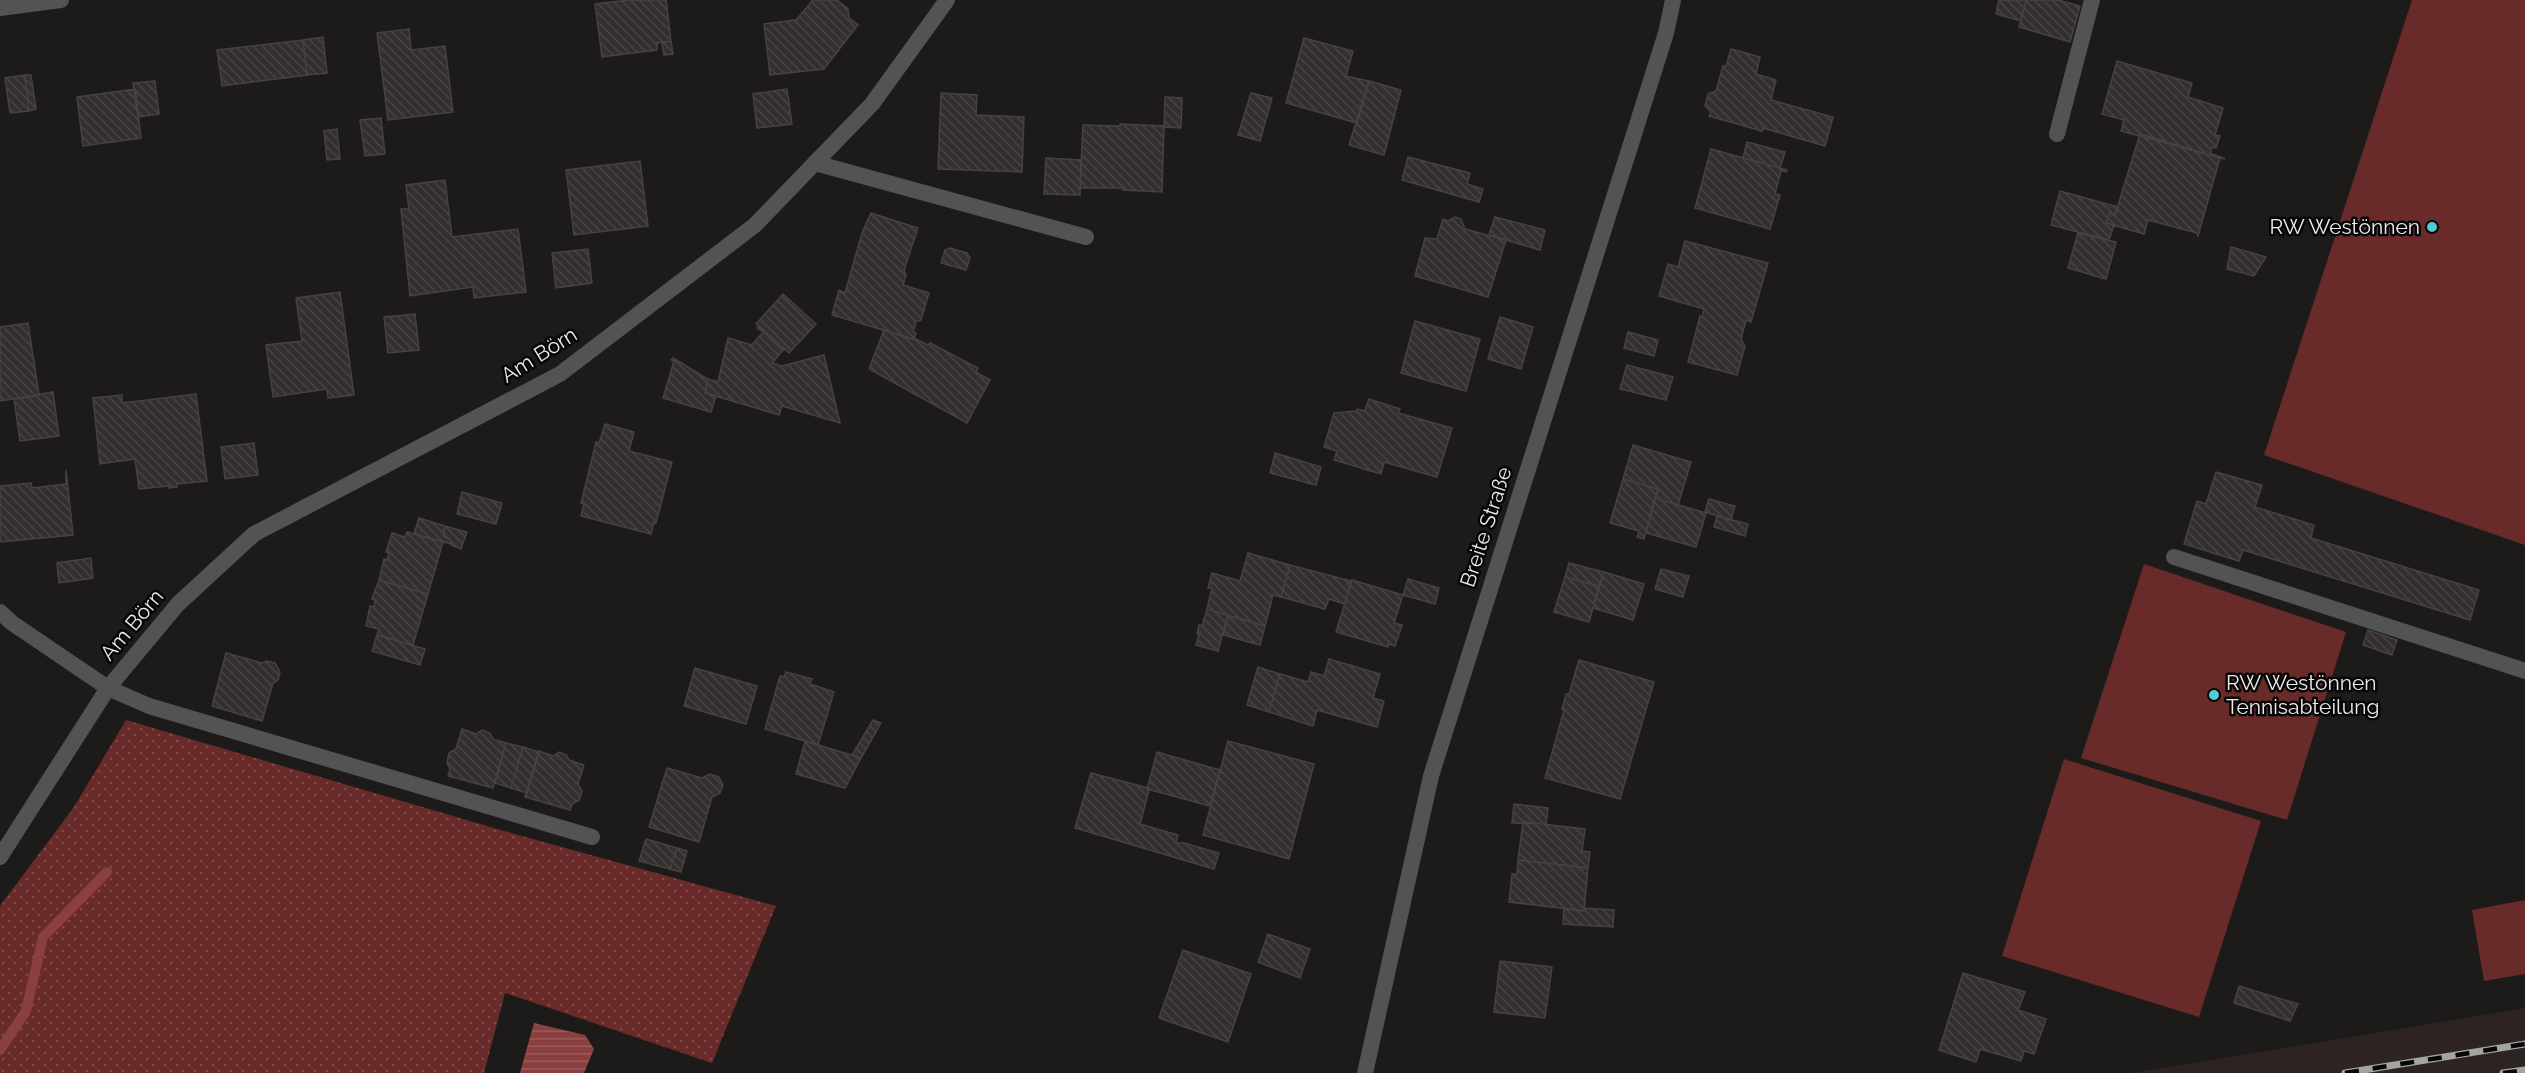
<svg xmlns="http://www.w3.org/2000/svg" width="2525" height="1073" viewBox="0 0 2525 1073" font-family="Raleway,sans-serif">
<style>
.built{fill:#2c2322}
.grass{fill:url(#grass-dots)}
.pitch{fill:#692b29}
.water{fill:url(#water-rules)}
.lines{fill:none;stroke-linecap:round;stroke-linejoin:round}
.stream{stroke:#8a403e;stroke-width:10}
.building{fill:url(#building-back-hatch);stroke:#464242;stroke-width:1.5}
.service{stroke:#525354;stroke-width:16}
.minor{stroke:#525354;stroke-width:16}
.tertiary{stroke:#525354;stroke-width:16}
.rail-casing{stroke:#a6a4a3;stroke-width:7}
.rail{stroke:#070606;stroke-width:4.5;stroke-dasharray:14;stroke-linecap:butt}
.poi-dot{fill:#52cbd7;stroke:#070606;stroke-width:2}
.labels{text-anchor:middle;stroke-width:5;stroke-linejoin:round;paint-order:stroke}
.poi-label{font-size:21px;fill:#edebea;stroke:#070606;text-anchor:end}
.street-label{font-size:21px;fill:#edebea;stroke:#070606}
</style>
<defs>
<pattern id="grass-dots" width="8" height="8" patternUnits="userSpaceOnUse" patternTransform="scale(1.5)"><rect width="8" height="8" fill="#692b29"/><path d="M2 2h.1M6 6h.1" fill="none" stroke="#7f4a48" stroke-width="1.8" stroke-linecap="round"/></pattern>
<pattern id="water-rules" width="6" height="5" patternUnits="userSpaceOnUse" patternTransform="scale(1.5)"><rect width="6" height="5" fill="#8a403e"/><path d="M0 2.5h6" fill="none" stroke="#9b5c5a"/></pattern>
<pattern id="building-back-hatch" width="6" height="6" patternUnits="userSpaceOnUse" patternTransform="scale(1.5)"><rect width="6" height="6" fill="#332f2f"/><path d="M-1 5l2 2M0 0l6 6M5-1l2 2" fill="none" stroke="#474343"/></pattern>
</defs>
<rect width="100%" height="100%" fill="#1d1a1a"/>
<path class="built" d="M2525 1008V1073H2132L2333 1040Z"/>
<path class="grass" d="M126 720 511 833 776 906 712 1063 505 993 484 1073H0V906L74 807Z"/>
<path class="pitch" d="M2412 0H2525V545L2264 455Z
M2144 564 2346 632 2287 820 2081 758Z
M2064 759 2261 821 2199 1017 2002 956Z
M2525 900V974L2484 981 2472 910Z"/>
<path class="water" d="M534 1023 585 1035 594 1049 584 1073H520Z"/>
<g class="lines">
<path class="stream" d="M0 1050 26 1011 43 937 107 872"/>
</g>
<path class="building" d="M629 0H666L671 41 657 43V50L602 57 595 4Z
M813 0H837L848 9 849 18 858 25 824 69 770 75 764 24 796 20Z
M1999 0H2026L2021 21 1996 14Z
M2026 0H2058L2080 6 2070 42 2019 27Z
M409 29 411 50 445 46 453 112 388 120 377 33Z
M323 37 327 73 307 75 303 40Z
M1304 38 1353 51 1346 76 1369 81 1357 123 1286 103Z
M303 40 307 75 222 86 217 50Z
M671 41 673 54 664 55 662 43Z
M1731 49 1760 57 1756 74 1776 80 1771 100 1833 117 1825 146 1763 128 1762 131 1709 116 1711 112 1705 106 1708 94 1716 91 1723 66H1726Z
M2117 61 2192 83 2188 97 2223 108 2215 135 2220 136 2216 148 2212 147 2210 153 2225 159 2121 131 2124 120 2102 114Z
M25 75 29 111 10 113 5 78Z
M25 75H31L36 109 29 111Z
M155 81 159 114 138 117 133 83Z
M1369 81 1401 90 1384 155 1349 145Z
M135 89 141 138 83 146 77 97Z
M787 89 792 124 757 128 753 94Z
M941 93 977 95 976 115 1024 117 1022 172 938 169Z
M1251 93 1272 98 1260 141 1238 135Z
M1165 97 1182 98 1181 128 1164 127Z
M381 118 385 154 365 156 360 120Z
M1120 124 1164 126 1162 192 1123 190V188H1080L1083 125 1120 126Z
M337 129 340 159 327 160 324 131Z
M2140 134 2220 158 2198 236 2197 233 2148 220 2144 234 2106 223 2110 213 2115 215Z
M1747 142 1785 152 1780 168 1743 158Z
M1711 149 1787 170 1786 172 1781 171 1775 194 1780 195 1770 229 1695 208Z
M1408 157 1470 173 1467 184 1483 189 1479 202 1402 180Z
M1046 158 1081 160 1080 195 1044 194Z
M640 161 648 226 574 235 566 170Z
M445 180 452 237 518 229 526 292 474 298 473 287 410 296 401 209H409L406 185Z
M2060 191 2118 207 2115 215 2110 213 2106 223 2114 225 2109 240 2051 225Z
M871 213 918 228 904 270 906 275 903 285 929 293 921 320 916 322 913 332 916 333 914 339 832 315 839 290 845 293 862 233Z
M1455 217 1461 219 1465 229 1506 240 1488 297 1415 276 1425 238 1437 239 1443 219 1448 221Z
M1495 217 1545 230 1540 250 1489 235Z
M2078 233 2116 242 2106 279 2068 268Z
M1685 241 1768 263 1751 322 1746 320 1741 339 1745 346 1737 375 1688 362 1700 316 1702 317 1704 309 1659 296 1668 264 1678 267Z
M2231 247 2266 257 2254 276 2227 269Z
M950 248 967 253 970 258 966 270 941 263 945 250Z
M588 249 592 283 556 288 552 253Z
M340 292 354 395 328 398 327 389 273 397 266 345 302 341 296 298Z
M783 294 816 324 789 353 756 324Z
M415 314 419 350 388 353 384 317Z
M1500 317 1533 327 1521 369 1488 359Z
M1415 321 1480 339 1466 391 1401 373Z
M28 323 39 395 0 401V327Z
M759 326 784 349 772 363 782 366 824 355 840 423 782 406 779 415 705 393 708 379 718 382 728 338 752 345 763 332 757 328Z
M884 330 911 339 914 338 928 345 930 343 978 368 976 372 990 380 967 423 869 369Z
M1628 332 1658 340 1654 356 1624 348Z
M673 358 708 379 705 393 716 396 711 412 663 398 674 361 671 360Z
M1627 365 1673 377 1666 400 1620 389Z
M53 392 59 436 20 441 14 399Z
M196 394 207 481 177 484V487L169 488V486L139 489 135 459 100 464 93 398 122 395V403Z
M1369 399 1400 409 1398 413 1452 428 1437 477 1384 462 1381 474 1334 460 1337 451 1324 447 1334 413 1356 411 1357 409 1365 411Z
M605 424 634 432 629 451 672 462 656 523 654 522 651 534 581 516 584 504 581 503 596 442 599 443Z
M254 443 258 475 225 479 221 447Z
M1633 445 1691 462 1678 505 1655 498 1658 489 1623 479Z
M1275 453 1321 467 1316 485 1270 473Z
M66 470 73 535 0 542V486L31 483 32 488 66 484Z
M2216 472 2262 485 2255 507 2314 525 2311 538 2479 590 2470 620 2243 550 2239 561 2184 544 2197 501 2206 504Z
M1623 479 1658 489 1644 539 1637 537 1639 531 1610 523Z
M462 492 502 503 496 524 457 514Z
M1655 498 1706 513 1696 547 1646 533Z
M1709 499 1735 506 1731 520 1705 512Z
M1717 516 1748 524 1745 536 1714 527Z
M419 518 445 526 443 536 450 539 451 544 414 534Z
M445 526 467 532 461 549 451 545 450 539 443 536Z
M407 532 443 542 428 594 379 580 384 559 387 560 389 553 386 552 392 533 405 537Z
M1248 553 1290 565 1281 597 1273 595 1265 626 1207 609 1212 588H1208L1212 573 1240 581Z
M91 558 93 578 59 583 57 563Z
M1569 563 1604 572 1599 586 1565 577Z
M1290 565 1351 581 1345 604 1329 599 1325 609 1281 597Z
M1661 569 1689 576 1683 597 1655 589Z
M1604 572 1644 584 1633 620 1593 608Z
M1565 577 1599 586 1589 622 1554 612Z
M1408 579 1439 588 1435 604 1403 595Z
M379 580 428 594 413 645 377 635 379 629 366 626 370 606 374 607 375 600 372 599Z
M1352 580 1403 595 1394 623 1402 625 1395 646 1388 644V647L1336 632Z
M1207 609 1228 615 1218 651 1196 645 1199 635 1197 634 1199 625 1202 626Z
M1228 615 1265 626 1260 645 1223 635Z
M2368 630 2397 640 2392 655 2363 645Z
M377 635 425 649 420 665 372 651Z
M226 653 262 663 267 661 275 663 280 672 278 680 273 683 262 721 212 706Z
M1329 659 1380 674 1373 698 1384 701 1377 727 1317 710 1313 726 1269 712 1280 674 1308 682 1311 672 1324 676Z
M1579 660 1654 682 1620 799 1545 778 1564 710 1562 709 1566 694H1569Z
M1258 667 1280 674 1269 712 1247 705Z
M695 668 757 686 746 724 684 706Z
M786 672 812 679 810 684 834 692 818 745 765 729 780 676 784 677Z
M873 720 881 723 861 758 852 755Z
M462 729 476 734 482 730 490 733 493 739 506 743 493 788 448 776 450 769 447 763 449 753 456 749Z
M805 741 861 758 845 788 796 774Z
M1228 741 1314 764 1289 859 1203 835Z
M506 743 523 747 511 788 495 783Z
M523 747 539 752 527 793 511 788Z
M539 751 553 756 559 752 566 755 569 760 584 765 578 784 582 791 579 800 572 804 570 810 525 797Z
M1157 752 1220 770 1210 806 1147 789Z
M667 768 702 778 710 774 719 777 723 785 720 793 712 797 699 842 649 827Z
M1091 773 1148 788 1149 790 1140 824 1178 835 1176 843H1184L1219 853 1214 869 1075 828Z
M1514 804 1548 808 1546 824 1512 823Z
M1523 822 1585 829 1582 851 1590 852 1588 868 1518 860Z
M646 839 677 848 670 869 639 861Z
M677 848 687 851 681 872 670 869Z
M1518 860 1588 868 1584 911 1509 902 1512 874H1517Z
M1564 908 1584 911V908L1614 910 1613 927 1563 924Z
M1268 934 1310 949 1300 978 1258 962Z
M1183 950 1251 974 1228 1042 1159 1018Z
M1500 961 1552 967 1545 1018 1494 1012Z
M1963 973 2025 992 2018 1010 2046 1019 2034 1054 2024 1051 2021 1061 1980 1049 1976 1062 1939 1050Z
M2239 986 2298 1004 2290 1021 2234 1003Z"/>
<g class="lines">
<path class="service" d="M2057 134 2092 0
M815 163 1086 237
M2174 557 2525 671"/>
<path class="minor" d="M0 8 61 0
M0 612 12 623 108 688 149 706 592 837
M0 857 108 688 178 604 254 534 560 374 755 225 872 104 947 0"/>
<path class="tertiary" d="M1365 1073 1431 776 1666 33 1673 0"/>
<g class="rail-casing">
<path id="rail" d="M2345 1073 2525 1044
M2503 1073 2525 1070"/>
</g>
<use href="#rail" class="rail"/>
</g>
<g class="poi-dot">
<circle cx="2432" cy="227" r="6"/>
<circle cx="2214" cy="695" r="6"/>
</g>
<g class="labels">
<g class="poi-label">
<text x="2420" y="234">RW Westönnen</text>
<text x="2226" y="690" text-anchor="start">RW Westönnen<tspan x="2226" dy="24">Tennisabteilung</tspan></text>
</g>
<g class="street-label">
<text transform="translate(539 355) rotate(-32)" y="7">Am Börn</text>
<text transform="translate(1486 527) rotate(-72)" y="7">Breite Straße</text>
<text transform="translate(132 625) rotate(-50)" y="7">Am Börn</text>
</g>
</g>
</svg>
